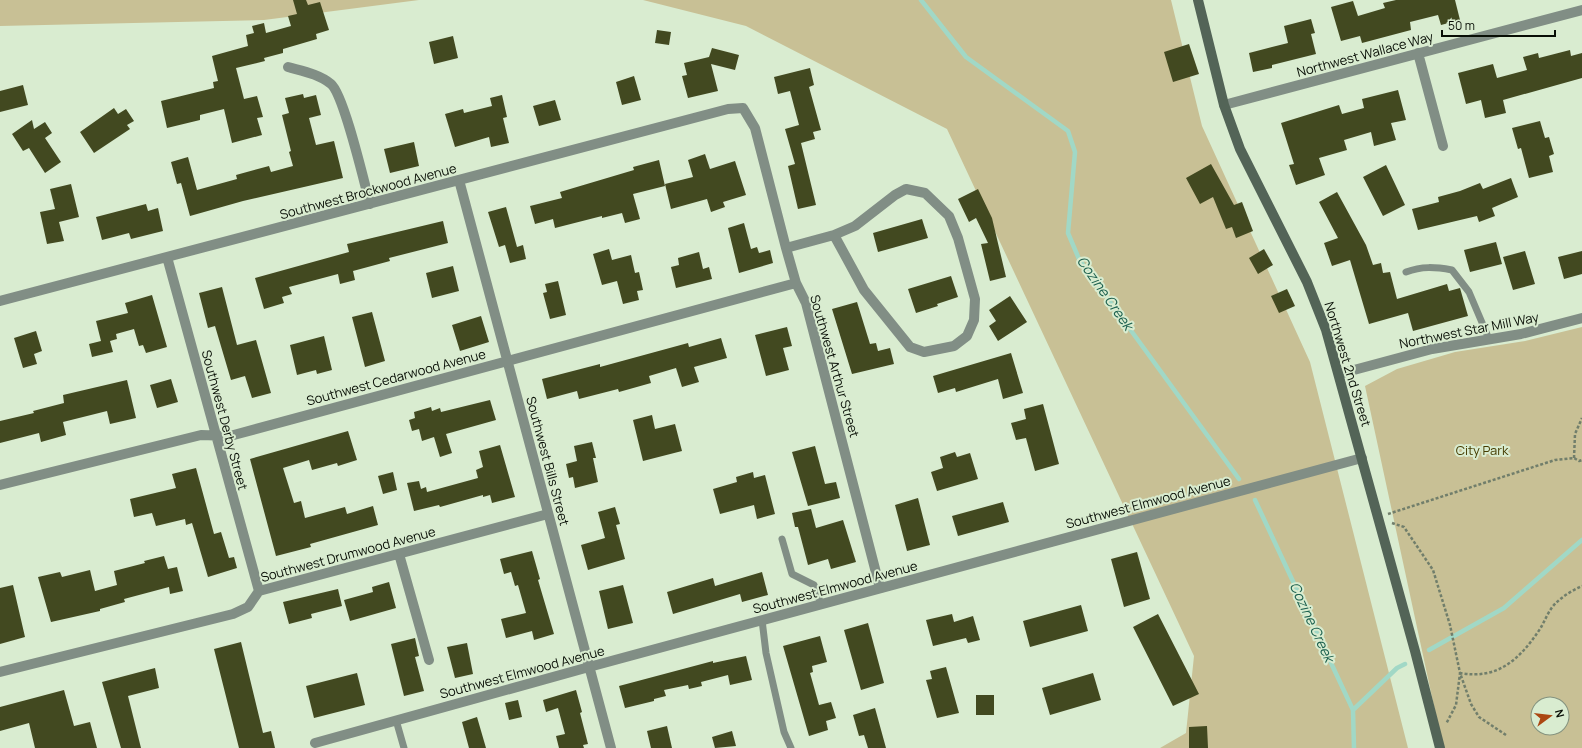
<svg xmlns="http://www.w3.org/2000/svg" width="1582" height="748" viewBox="0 0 1582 748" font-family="Manrope,sans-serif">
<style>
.green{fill:#c8c095;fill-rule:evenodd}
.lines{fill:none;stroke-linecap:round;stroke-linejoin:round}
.stream{stroke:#a1d8c6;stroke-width:4.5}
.building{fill:#424920}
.path{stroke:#717e6b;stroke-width:2.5;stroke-dasharray:3 2;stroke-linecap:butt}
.service{stroke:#818e85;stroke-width:7}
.minor{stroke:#818e85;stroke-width:10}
.tertiary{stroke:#818e85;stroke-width:10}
.secondary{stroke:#536457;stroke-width:10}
.labels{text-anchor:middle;stroke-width:4;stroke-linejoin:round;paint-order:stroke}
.street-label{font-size:13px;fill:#080e05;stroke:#d9ecd0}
.park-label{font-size:13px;fill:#453c00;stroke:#d9ecd0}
.water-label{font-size:14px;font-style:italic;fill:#1c604e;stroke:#d9ecd0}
</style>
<rect width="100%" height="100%" fill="#d9ecd0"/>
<path class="green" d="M0 0H419L264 20 0 26Z
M643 0H1171L1202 126 1310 362 1408 748H1160L1186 733 1194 656 947 129 746 26Z
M1582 327V748H1443L1365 386 1397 369 1455 352 1525 341ZM1538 704H1562V728H1538Z"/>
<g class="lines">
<path class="stream" d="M921 0 966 57 1068 131 1075 152 1068 233 1079 259 1239 479
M1255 500 1353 710 1354 748
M1429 650 1504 608 1582 540
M1353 710 1397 668 1405 664"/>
</g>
<path class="building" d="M293 0H306L308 5 320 2 329 30 316 34 317 39 283 49V53L264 58 265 61 236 68 244 99 257 96 263 117 257 118 262 135 232 143 224 109 200 115V120L167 128 161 101 214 88 213 82 218 81 212 56 248 46 246 35 254 33 252 26 264 23 266 33 291 26 288 16 297 14Z
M1396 0H1455L1460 20 1441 25 1438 15 1410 22 1411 30 1362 43 1360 36 1341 41 1331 7 1353 1 1358 16 1385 8 1383 3Z
M1311 19 1315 33 1311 34 1316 54 1272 65V68L1253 72 1249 53 1288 43 1284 26Z
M657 30 671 32 669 45 655 43Z
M453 36 458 58 434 64 429 42Z
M1189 44 1199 74 1173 82 1164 52Z
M712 48 739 55 735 70 711 64 718 91 688 98 682 76 687 75 684 63 709 57Z
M1570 50 1571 56 1582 53V78L1503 100 1506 113 1485 118 1481 100 1466 104 1458 73 1493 64 1497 78 1527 70 1523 57 1538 53 1539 58Z
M810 68 814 85 809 87 821 130 813 132 815 139 801 143 816 205 798 209 788 166 795 164 785 129 799 125 790 91 778 94 774 77Z
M634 76 641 100 622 105 616 82Z
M23 85 28 105 0 112V91Z
M1398 90 1406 120 1391 123 1396 140 1374 146 1371 132 1344 140 1347 150 1319 158 1325 175 1296 185 1289 165 1294 164 1281 123 1339 105 1342 114 1364 108 1362 99Z
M303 94 304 98 316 95 321 115 309 118 316 145 334 141 343 178 243 201 190 216 181 183 177 184 171 162 188 157 197 190 237 179 236 175 269 166 271 172 293 166 289 152 291 151 282 115 289 113 285 98Z
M502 95 507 117 503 118 509 143 491 147 489 137 455 147 445 114 463 109 464 113 492 106 490 98Z
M555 100 561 120 539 126 533 106Z
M114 108 118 114 126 109 134 121 127 125 130 129 94 153 80 132Z
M32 120 34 129 45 122 52 133 45 138 61 162 45 173 29 148 23 151 12 134Z
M1540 121 1545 138 1549 137 1554 154 1549 156 1553 172 1529 178 1521 148 1518 149 1512 128Z
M414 142 419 166 390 173 384 149Z
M705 154 710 169 735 161 746 195 723 202 725 207 711 212 707 199 671 209 665 184 693 177 688 160Z
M659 160 665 186 633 194 640 219 625 223 622 213 602 218V216L555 228 553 219 535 224 530 206 562 198 560 192 634 170 633 167Z
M1211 164 1234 205 1242 202 1253 231 1236 238 1232 227 1226 229 1213 197 1200 204 1186 178Z
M1386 165 1405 205 1383 216 1363 177Z
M1511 178 1518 197 1492 208 1495 216 1479 222 1477 216 1418 230 1412 209 1439 202 1438 197 1460 191 1480 183 1483 189Z
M71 184 79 217 59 222 64 241 47 244 40 212 55 209 50 189Z
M978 189 992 218 1006 277 990 281 981 244 988 243 976 218 969 222 958 199Z
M1337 192 1366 245 1373 265 1381 263 1383 273 1390 272 1397 299 1447 284 1449 291 1460 288 1468 316 1413 331 1408 313 1369 324 1350 260 1332 266 1324 243 1338 238 1319 202Z
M146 204 148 211 158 208 163 231 131 239 129 233 102 240 96 217Z
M506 207 517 247 523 245 526 259 510 263 505 245 499 247 488 212Z
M922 219 928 238 878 252 873 233Z
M443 221 448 243 389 258 390 261 353 271 355 280 340 284 338 274 289 287 292 294 282 297 284 303 264 309 255 278 349 252 347 244Z
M744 223 751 249 757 247 759 253 770 250 773 263 739 273 728 228Z
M1496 242 1502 264 1470 272 1464 250Z
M609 249 612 260 631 255 635 273 639 272 643 290 637 291 639 300 623 304 617 281 602 285 593 254Z
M1264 249 1273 265 1258 274 1249 258Z
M1525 251 1535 284 1513 290 1503 257Z
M1582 251V274L1564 279 1558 257Z
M699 252 703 269 709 267 712 279 676 288 671 267 679 265 678 258Z
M453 266 459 291 432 298 426 273Z
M951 276 958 297 937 304 938 306 916 313 908 289Z
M558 281 566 315 550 319 543 293 547 292 545 284Z
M222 287 237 345 256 340 271 393 252 398 245 376 231 380 215 326 208 328 199 293Z
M1287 289 1295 306 1279 313 1271 296Z
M152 295 167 347 146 353 143 345 139 346 134 329 116 334 117 339 110 341 113 352 92 357 89 344 101 341 96 321 128 313 125 303Z
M1010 296 1027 322 998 341 989 326 996 321 989 310Z
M857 302 870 344 876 343 878 351 890 348 894 364 852 374 832 309Z
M372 312 385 361 365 367 352 317Z
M481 316 489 342 460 351 452 325Z
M787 327 792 346 783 348 789 370 766 376 755 335Z
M36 331 42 351 34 354 37 364 23 368 14 338Z
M324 336 332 370 317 374 316 370 297 375 290 345Z
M721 338 727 358 694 367 699 382 682 387 676 368 649 376 651 383 619 392 618 389 579 399 577 391 547 399 542 379 600 364V367L688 343 689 347Z
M1011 353 1023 393 1003 399 998 379 956 392 955 388 938 393 933 376Z
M171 379 178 402 157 408 150 385Z
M127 380 136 418 110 424 107 411 63 422 66 435 41 442 39 433 0 443V421L34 413 33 411 64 403 63 395Z
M490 400 496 420 446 434 452 453 440 457 434 437 422 441 419 429 412 431 409 420 415 418 414 412 431 407 432 411 440 408 441 412Z
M1043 404 1059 464 1035 471 1026 438 1016 440 1011 423 1026 419 1024 409Z
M652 415 655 429 675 424 682 451 643 461 633 420Z
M348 431 357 460 338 466 337 463 312 470 309 460 283 468 294 503 301 501 305 518 345 507 347 514 373 506 378 525 310 544 311 547 276 556 250 459Z
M592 442 596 458H593L598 482 575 488 573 477 569 478 566 464 577 461 574 446Z
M500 445 515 497 492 503 490 495 483 497V495L440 507 439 505 414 511 407 483 419 481 421 489 426 487 427 492 478 478 476 470 483 467 479 451Z
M815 446 825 484 836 482 840 498 808 506 792 452Z
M955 452 957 457 970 453 978 479 937 491 931 472 943 468 940 457Z
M196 468 214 534 221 532 229 558 234 557 237 568 208 577 192 523 186 525 185 519 156 526 152 513 134 517 130 499 176 488 172 474Z
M393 472 397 490 383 494 378 476Z
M753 472 754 478 765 475 775 514 757 519 754 505 720 514 713 489 737 482 736 477Z
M918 498 930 545 907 551 895 505Z
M1003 502 1009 522 958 536 952 516Z
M615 507 620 524 616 525 625 559 588 570 581 545 605 538 598 512Z
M811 509 816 528 843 520 856 562 831 569 828 559 808 565 798 527H795L792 513Z
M532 551 540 579 538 580 554 634 534 640 532 631 506 638 501 619 526 613 518 585 515 586 511 572 504 574 500 559Z
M1137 552 1150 599 1124 607 1111 559Z
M164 556 168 569 177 567 183 591 170 594 169 587 124 599 125 602 100 609V611L51 622 38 577 60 572 62 577 90 570 95 591 117 585 114 571 145 563 144 561Z
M762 572 768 595 742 602 740 594 673 614 667 592 713 578 715 586Z
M389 582 396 608 350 621 344 600 373 592 372 587Z
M13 585 25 637 0 644V588Z
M623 585 633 623 608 629 599 591Z
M338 589 342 606 311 614 312 618 289 624 283 602Z
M1081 605 1088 631 1030 647 1023 621Z
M952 614 954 622 973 616 980 640 968 643 966 638 933 646 926 620Z
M1158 614 1199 694 1173 706 1133 627Z
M868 623 884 683 861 690 844 630Z
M820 636 827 662 812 666 813 672 810 673 819 705 831 702 836 718 826 721 828 730 809 736 783 646Z
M415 638 419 656 415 657 424 691 404 696 391 644Z
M241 642 263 733 271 731 275 748H239L214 649Z
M467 643 473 674 455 678 447 647Z
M746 656 752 680 730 685 728 675 701 682 702 686 689 689 688 685 664 690 666 696 654 699V701L625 708 619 686 713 661V663Z
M946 667 959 713 937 718 926 680 932 679 930 671Z
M155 668 159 688 128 696 141 748H121L102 682Z
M357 673 365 705 314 718 306 686Z
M1093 673 1101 700 1050 715 1042 688Z
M64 690 74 726 90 722 97 748H35L29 723 0 731V707Z
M576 690 582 712 580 713 588 744 583 745 584 748H559L556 736 565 734 558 708 546 712 543 700Z
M976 695H994V715H976Z
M518 700 522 717 509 720 505 703Z
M875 708 886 748H868L864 735 859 736 853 715Z
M477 717 486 748H469L462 722Z
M667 726 672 748H651L647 731Z
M1207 726 1208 748H1189V727Z
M732 731 736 746 715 748 712 737Z"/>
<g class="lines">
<path class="path" d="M1574 458 1575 434 1582 418
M1388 514 1555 460 1574 458 1579 461 1582 460
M1392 523 1404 527 1433 570 1450 625 1460 673 1456 705 1446 724
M1506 735 1479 717 1471 704 1460 673C1498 680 1520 659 1540 629 1545 621 1549 609 1556 603 1563 596 1573 590 1582 586"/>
<path class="service" d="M1406 272C1422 266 1435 267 1452 270L1469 292 1489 339
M782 539 792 574 814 585 821 604
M762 620 766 653 784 732 791 748
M396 720 404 748"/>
<path class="minor" d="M1418 53 1443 146
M288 67C302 71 319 74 331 84 344 95 364 182 370 204
M1224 105 1582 10
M459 180 611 748
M906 189 925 193 949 216 958 238 975 299 974 320 967 336 954 346 924 352 910 347 864 290 834 235 855 226 895 195Z
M786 248 834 235
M167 257 259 591
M0 301 728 109 743 108 755 128 786 248 796 283 806 303 880 588
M0 485 201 435 230 436 796 283
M399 554 429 660
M0 672 233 614 248 607 259 591 548 514
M315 743 589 667 1362 458"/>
<path class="tertiary" d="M1339 374 1432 349 1521 334 1582 318"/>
<path class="secondary" d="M1198 0 1224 105 1240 149 1307 282 1326 330 1415 651 1440 748"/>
</g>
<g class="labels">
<g class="street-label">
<text transform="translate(1365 54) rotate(-15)" y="5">Northwest Wallace Way</text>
<text transform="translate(368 191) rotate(-15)" y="5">Southwest Brockwood Avenue</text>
<text transform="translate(1469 330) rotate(-11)" y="5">Northwest Star Mill Way</text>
<text transform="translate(1348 364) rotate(73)" y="5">Northwest 2nd Street</text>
<text transform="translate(835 366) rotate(74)" y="5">Southwest Arthur Street</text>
<text transform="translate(396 377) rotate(-15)" y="5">Southwest Cedarwood Avenue</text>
<text transform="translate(225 420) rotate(75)" y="5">Southwest Derby Street</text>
<text transform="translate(548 461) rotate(75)" y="5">Southwest Bills Street</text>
<text transform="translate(1148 502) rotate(-15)" y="5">Southwest Elmwood Avenue</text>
<text transform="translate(348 554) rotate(-15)" y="5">Southwest Drumwood Avenue</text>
<text transform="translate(835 587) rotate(-15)" y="5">Southwest Elmwood Avenue</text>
<text transform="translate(522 672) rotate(-15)" y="5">Southwest Elmwood Avenue</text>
</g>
<g class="park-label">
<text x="1482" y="455">City Park</text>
</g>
<g class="water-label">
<text transform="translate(1105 293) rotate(55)" y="5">Cozine Creek</text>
<text transform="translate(1312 622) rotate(65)" y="5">Cozine Creek</text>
</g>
</g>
<g transform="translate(1550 716) rotate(75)"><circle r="19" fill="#d9ecd0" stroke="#85937f"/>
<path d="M0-3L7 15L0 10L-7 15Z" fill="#ab4712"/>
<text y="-6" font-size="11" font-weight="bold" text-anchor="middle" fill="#080e05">N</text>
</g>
<path d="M1442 30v6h113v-6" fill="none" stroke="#080e05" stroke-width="2"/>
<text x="1448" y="30" font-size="12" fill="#080e05" stroke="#d9ecd0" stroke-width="3" paint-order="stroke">50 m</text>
</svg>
